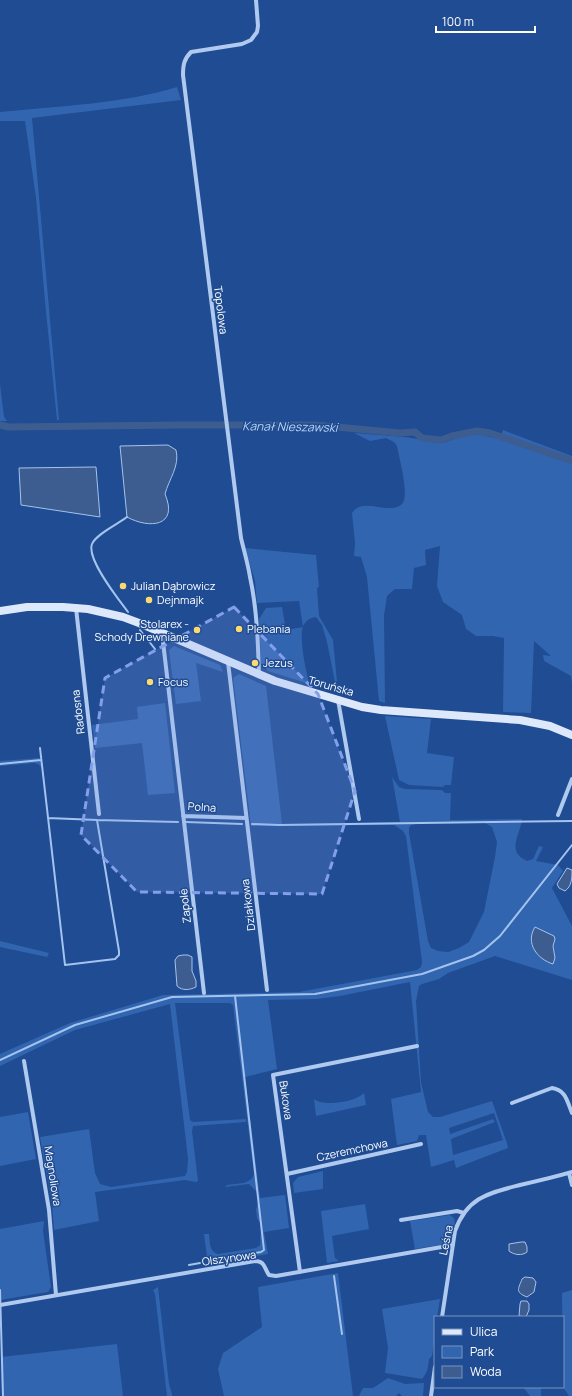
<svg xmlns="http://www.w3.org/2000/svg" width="572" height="1396" viewBox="0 0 572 1396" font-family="Manrope,sans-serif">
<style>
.green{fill:#3265b0;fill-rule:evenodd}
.water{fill:#3d5d90;stroke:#a4c3ef}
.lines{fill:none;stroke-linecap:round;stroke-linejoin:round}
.stream{stroke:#a4c3ef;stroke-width:2}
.canal{stroke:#3d5d90;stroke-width:7}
.street{stroke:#b0c9ee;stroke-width:4}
.secondary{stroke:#dde8fa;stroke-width:8}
.marked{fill:#839eea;fill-opacity:0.2;stroke:#839eea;stroke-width:3;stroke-dasharray:8 5;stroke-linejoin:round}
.poi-dot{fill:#fcda71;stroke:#1f4c92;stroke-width:1.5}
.labels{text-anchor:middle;stroke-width:3;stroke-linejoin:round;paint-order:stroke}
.street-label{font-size:11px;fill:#fff;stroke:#1f4c92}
.poi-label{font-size:11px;fill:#fff;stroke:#1f4c92;text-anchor:start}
.water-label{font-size:12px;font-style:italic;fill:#bdd4f4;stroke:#1f4c92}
</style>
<rect width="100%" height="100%" fill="#1f4c92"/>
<path class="green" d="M177 87 181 100 32 118 59 420H57L46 312 36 198 25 121H0V112C57 106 123 104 177 87Z
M0 384 4 417 7 421H0Z
M503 430 572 456V684L571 676 544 661 543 655 551 656 534 641 531 713 503 712 504 638 493 636H476L466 629 462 615 443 602 437 586 440 546 425 550 426 565 414 568 412 589H395L387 596 384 615 385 703 379 701 367 577 361 557 354 556 355 543 352 513C362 496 389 516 402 504 410 496 399 458 397 446L394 442 386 438 370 441 354 433 405 437 443 443 472 433 500 439Z
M245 548 316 555 319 587 317 588 319 616 333 640 338 692 333 690 335 688V682L327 642 322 625 316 617C311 618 308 619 305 623 297 632 306 670 309 682L316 686 268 671 261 663 259 619 266 608 282 607 286 630 303 627 299 601 257 603 255 581Z
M174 646 220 665 223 672 196 663 201 701 176 704 169 650Z
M239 674 266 686 282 824 400 822 392 777 399 787 405 789 442 790 445 793H451L450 820 522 819C521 834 505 851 527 861L533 859 539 846 543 847 536 861 558 865 563 871 552 888 572 926V980L495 956 448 973 439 979 422 984 419 986 416 1001 421 1082 428 1112 433 1117H440L492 1101 507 1143 508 1148 456 1168 454 1160 431 1167 426 1135H419L417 1141 397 1145 391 1099 421 1092 410 982 340 996 316 999 268 1000 277 1069 245 1077 260 1198 285 1195 289 1228 264 1232 268 1254 208 1265 204 1234H209C210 1243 209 1251 218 1254L256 1248 260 1245 261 1225 257 1218 256 1210 258 1202 257 1192 249 1184 225 1187 227 1185C237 1183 251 1185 254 1174L233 1005 230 1003H175L190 1120 193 1122 246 1119V1122L193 1126 192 1131 198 1181 196 1182 185 1180 95 1192 99 1221 54 1230 52 1204 40 1137 89 1129 95 1173 100 1184 111 1187 185 1176 187 1172 188 1159 170 1004 75 1030 0 1066V1054L70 1023 163 995 299 992 417 970 421 967 422 962 406 836 403 831 394 825 251 826 233 678ZM422 823H485L492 827 497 842 495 857 484 912 469 942 459 948 448 952 438 951 431 948 428 941 409 833V828L411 825ZM494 1113 503 1140 453 1155 451 1139 495 1122 493 1119 450 1134 449 1128Z
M165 703 175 793 148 795 142 743 95 748 92 725 138 719 137 707Z
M385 716 431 719 427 753 454 757 451 785H445L443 787 409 785 399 780Z
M40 758 42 768 38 764 34 763 0 766V761Z
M0 941 49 953 47 957 0 947Z
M364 1093 366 1105 316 1116 314 1099C323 1107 356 1102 364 1093Z
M28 1112 36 1159 0 1166V1117Z
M323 1171V1189L294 1193 293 1183 298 1177Z
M365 1204 369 1229 332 1236 335 1258 339 1261 327 1263 321 1211Z
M450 1215 454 1218C457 1227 450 1237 445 1244L415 1249 410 1221Z
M44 1221 43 1231 51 1287 48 1292 0 1300V1229Z
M338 1273 353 1396H224L218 1369 223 1353 262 1327 258 1287Z
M158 1287 169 1384 172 1394V1396H167L155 1294 153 1290Z
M572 1290V1396H569L563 1387 562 1293Z
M440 1299 437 1317H435V1335L432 1356 429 1359C428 1367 428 1372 422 1379L385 1373 388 1348 382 1309Z
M117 1344 123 1396H2L1 1357Z
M388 1378 405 1384 424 1383 423 1396H402L399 1393 396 1396H359L363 1388H373Z
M523 1387H541V1396H530Z"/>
<path class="water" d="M168 445 176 450C180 466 169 479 165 494 179 527 149 529 127 517L120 446Z
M96 467 100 517 21 505 19 468Z
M567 868 572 870C572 878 572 886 565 891L559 888 557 884Z
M535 927 554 936 555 939 553 946 555 958 553 964C537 959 525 943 535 927Z
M183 955H188L192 957V971L196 981V987C190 990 182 991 177 986L175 960 178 956Z
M521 1242H525L527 1247V1252C522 1256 514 1255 509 1251V1244Z
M525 1277 533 1278 536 1282 534 1292 527 1297C514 1292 519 1288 522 1279Z
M521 1301H527L529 1304V1310L526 1317 519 1316 520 1304Z"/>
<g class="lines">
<path class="stream" d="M127 517C118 524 96 534 92 544 86 559 119 600 128 612
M140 630 155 649
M40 748 65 965 115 959 119 955V951L97 820 48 818
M0 764 41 760
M97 820 178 822
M186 822 242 824
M252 824 279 825 572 821
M0 1060 75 1025 172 997 315 994 422 974 473 956 484 950 500 936 572 845
M211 1261 261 1252 264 1250 235 996
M189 1265 200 1263
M334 1276 342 1334
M0 1290 3 1396"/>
<path class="canal" d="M0 425 8 427 180 425H315L400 433 415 432 422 438 441 440 452 436 477 431 490 433 572 461"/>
<path class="street" d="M256 0 258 26 257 32 251 40 242 44 191 52C184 59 183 65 183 75L241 538C244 551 248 564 250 577 257 609 258 642 259 675
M76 608 99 814
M162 633 204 993
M228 662 267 990
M338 700 359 819
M558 815 572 779
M183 816 246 818
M24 1061 49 1210 56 1295
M512 1103 552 1088C566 1090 567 1101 572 1113
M569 1173 572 1185
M287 1174 421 1144
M401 1220 457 1211 464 1213
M300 1272 273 1075 417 1046
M0 1305 255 1261C265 1261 264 1268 269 1275L276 1276 453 1245
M442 1317 455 1231C467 1197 489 1193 520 1185 538 1181 555 1177 572 1172
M431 1396 435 1367"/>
<path class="secondary" d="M0 611 27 607H63L88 609 123 617 139 623 275 681 362 707 381 710 520 720 550 726 572 735"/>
</g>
<path class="marked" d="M234 607 318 694 355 791 322 894 137 892 81 835 105 678Z"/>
<g class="poi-dot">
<circle cx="123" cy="586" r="4"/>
<circle cx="149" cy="600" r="4"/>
<circle cx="239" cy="629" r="4"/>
<circle cx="197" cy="630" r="4"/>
<circle cx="255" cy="663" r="4"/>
<circle cx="150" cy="682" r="4"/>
</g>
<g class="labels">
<g class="street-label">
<text transform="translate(221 310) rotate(83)" y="4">Topolowa</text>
<text transform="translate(331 686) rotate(16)" y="4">Toruńska</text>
<text transform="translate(78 712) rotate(-97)" y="4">Radosna</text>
<text transform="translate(202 807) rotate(4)" y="4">Polna</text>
<text transform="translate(248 905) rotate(-97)" y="4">Działkowa</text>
<text transform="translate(185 906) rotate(-97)" y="4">Zapole</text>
<text transform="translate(286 1100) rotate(82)" y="4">Bukowa</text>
<text transform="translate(352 1150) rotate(-12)" y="4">Czeremchowa</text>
<text transform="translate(53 1176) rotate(81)" y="4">Magnoliowa</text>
<text transform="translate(446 1240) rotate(-78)" y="4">Leśna</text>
<text transform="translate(229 1258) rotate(-8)" y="4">Olszynowa</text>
</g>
<g class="poi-label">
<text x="131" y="590">Julian Dąbrowicz</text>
<text x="157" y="604">Dejnmajk</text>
<text x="189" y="628" text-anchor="end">Stolarex -<tspan x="189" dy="13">Schody Drewniane</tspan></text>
<text x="247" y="633">Plebania</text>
<text x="263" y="667">Jezus</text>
<text x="158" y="686">Focus</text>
</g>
<g class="water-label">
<text transform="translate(290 427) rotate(1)" y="4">Kanał Nieszawski</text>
</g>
</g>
<rect x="434" y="1316" width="130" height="72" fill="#1f4c92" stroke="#7994be"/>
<rect x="442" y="1329" width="20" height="6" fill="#dde8fa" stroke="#7994be"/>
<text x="470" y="1336" font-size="12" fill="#ffffff">Ulica</text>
<rect x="442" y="1346" width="20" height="12" fill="#3265b0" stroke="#7994be"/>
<text x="470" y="1356" font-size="12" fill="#ffffff">Park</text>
<rect x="442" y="1366" width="20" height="12" fill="#3d5d90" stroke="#7994be"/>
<text x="470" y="1376" font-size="12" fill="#ffffff">Woda</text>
<path d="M436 26v6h99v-6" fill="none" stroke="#ffffff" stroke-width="2"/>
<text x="442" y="26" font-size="12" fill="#ffffff" stroke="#1f4c92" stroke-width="3" paint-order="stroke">100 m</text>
</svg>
